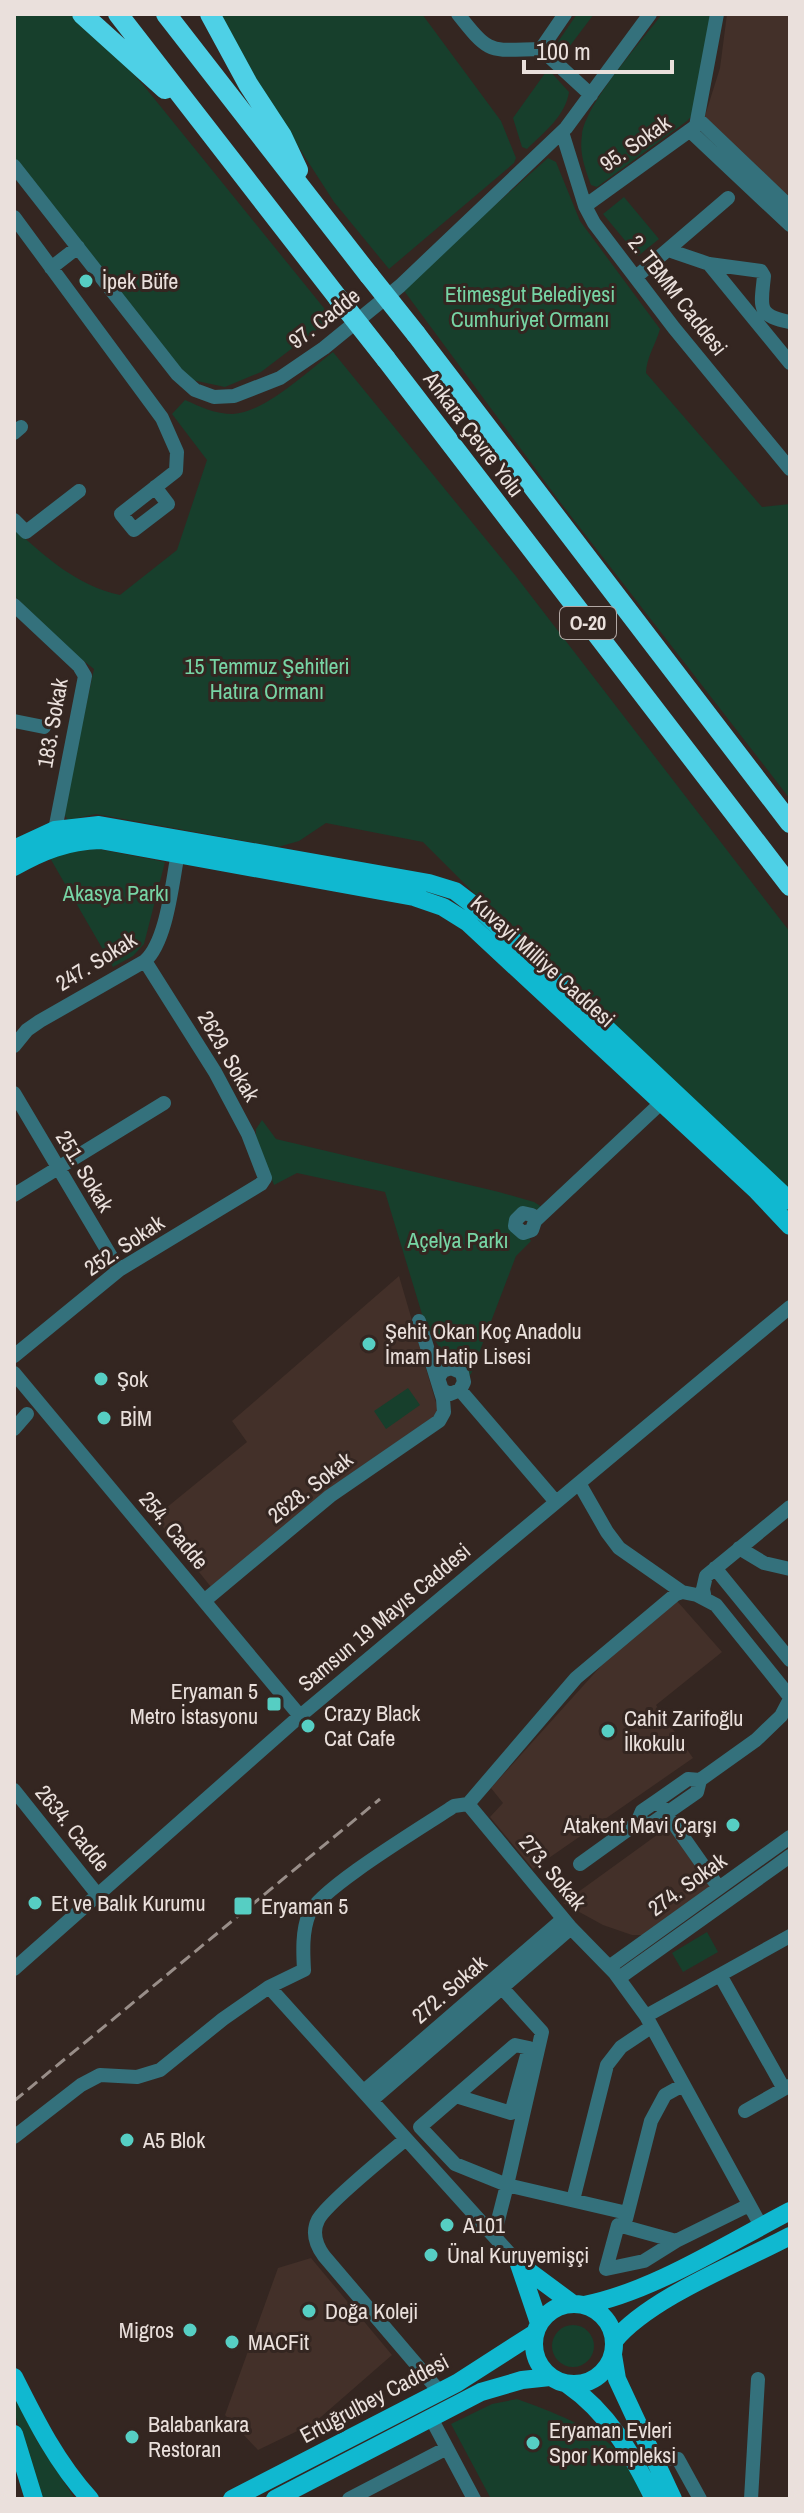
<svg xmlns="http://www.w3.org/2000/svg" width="804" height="2513" viewBox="0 0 804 2513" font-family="'Archivo Narrow',sans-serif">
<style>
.built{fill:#433029}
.green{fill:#173f2c}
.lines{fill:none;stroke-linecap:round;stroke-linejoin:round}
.minor{stroke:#34717c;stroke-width:14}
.major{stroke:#10b8d0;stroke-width:18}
.highway{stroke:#4ed0e6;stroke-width:20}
.rail{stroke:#998e89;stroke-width:3;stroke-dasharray:12 6;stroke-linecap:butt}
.highway-bridge{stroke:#4ed0e6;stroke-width:20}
.poi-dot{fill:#56cec3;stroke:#342621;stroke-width:3}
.labels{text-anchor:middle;stroke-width:6;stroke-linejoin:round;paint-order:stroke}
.shield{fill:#342621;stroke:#b3a8a4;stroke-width:2}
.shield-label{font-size:20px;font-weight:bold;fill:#eae0dc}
.street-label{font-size:22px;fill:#eae0dc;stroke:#342621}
.poi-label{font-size:22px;fill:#eae0dc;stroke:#342621;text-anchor:start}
.park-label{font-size:22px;fill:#77d5a5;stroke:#342621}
</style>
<rect width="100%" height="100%" fill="#342621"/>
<path class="built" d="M727 14H790V199L704 119 720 68Z
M399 1276 439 1413 331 1487 211 1587 155 1517 247 1442 232 1421Z
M677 1601 722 1652 656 1705 693 1758 533 1869 490 1817 503 1803 491 1788 610 1656Z
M668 1827 711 1886 643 1935H632L603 1925 563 1903Z
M311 2258 392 2355 314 2423 258 2450 225 2415 278 2268Z"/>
<path class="green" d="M14 14H73L106 43 144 86 332 318 261 372 225 387 192 380 165 351 14 157Z
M218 14H422L501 121 516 158 514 163 389 269 334 202 251 73Z
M577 14H594L566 51 569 54 567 59 553 49Z
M662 14H713L694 113 687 121 597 187 591 185C585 168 579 153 582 135 585 104 642 41 662 14Z
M548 69 569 92C565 117 544 132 527 149L522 147 513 118Z
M548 158 556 162 580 221 660 329C656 344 646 358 646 373L762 507 790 504V799L560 502 402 288Z
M624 197 659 239 638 256 603 214Z
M333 352 515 575 790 932V1189L512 931 423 842 326 823 299 841 278 847 96 814 68 820 63 813 94 669 53 637 14 595V529C48 558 75 585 120 595L177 550 207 460 172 414 185 400C201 407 215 414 233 414 264 413 308 371 333 352Z
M98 849 165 862 144 944 133 956 113 967 50 858 68 852Z
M262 1120 276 1139 499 1192 534 1202 542 1207 539 1210 528 1207 517 1213 531 1241 516 1256 471 1374 468 1376 449 1363 425 1324 385 1192 297 1173 274 1185 256 1137V1129Z
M408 1388 420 1405 386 1429 374 1411Z
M707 1932 718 1952 683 1972 672 1953Z
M552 2346a21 21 0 1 1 42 0a21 21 0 1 1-42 0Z
M14 2394 37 2441 75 2499H43L14 2412Z
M517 2399C548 2410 598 2429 621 2454 631 2466 637 2485 643 2499H491L451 2424 492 2404Z"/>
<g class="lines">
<path class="minor" d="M458 14C491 56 489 50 541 49L591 95
M541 49 565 14
M699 120 790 207
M690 131 790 225
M562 132 585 206 594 223 674 328 790 469
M14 166 177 374 195 390 214 397 234 396 280 378 324 348 400 286 566 128 650 14
M585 206 696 126 717 14
M14 217 162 418 177 452 176 471 121 514 134 530 168 504 155 487
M668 250 709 264 761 271 764 276C761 306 756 316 790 322
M709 264 790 363
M51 268 78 247
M636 277 728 198
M14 433 21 427
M14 520 26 532 79 491
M14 605 79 666 85 676 55 830
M14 721 44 727
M14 1046 27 1030 40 1021 145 961C167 941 172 883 178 853
M14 1093 119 1270
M14 1195 164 1103
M535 1221 532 1215 523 1213 516 1220 515 1226 523 1233 532 1230 535 1221 662 1102
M14 1356 119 1270 261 1184 265 1178 248 1134 215 1072 145 961
M14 1373 300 1716
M460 1390 450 1394 442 1390 438 1378 443 1371 451 1368 462 1373 464 1382 460 1390 556 1502
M14 1429 27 1414
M579 1483 607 1532 619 1548 682 1592 697 1595 716 1605 790 1697
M739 1548 764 1563 790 1569
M715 1568 790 1660
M682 1592 676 1594 576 1678 468 1804 571 1928 614 1972 646 2016 761 2226
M705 1599 703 1589 706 1576 790 1507
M204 1601 330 1496 439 1421 444 1412 443 1399 419 1321
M700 1780 697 1792 651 1824 637 1823 642 1811 658 1800 688 1779 700 1780 756 1740 781 1716 790 1699
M14 1790 97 1894
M662 1807 719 1888
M580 1864 637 1823
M609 1967 790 1837
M14 1969 300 1716 790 1307
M720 1975 784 2089
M619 1978 790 1856
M494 1979 542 2032 507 2185 627 2213
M269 1987 519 2264
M646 2016 790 1936
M364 2091 563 1919
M456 2096 511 2113 529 2048 515 2045 420 2127 455 2164 507 2185 494 2236
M372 2100 571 1928
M745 2111 789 2086
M14 2137 81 2085 100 2075 137 2077 160 2070 223 2019 269 1987 304 1970C303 1952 302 1931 309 1914 320 1888 426 1825 454 1806L468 1804
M406 2139C388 2154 326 2204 318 2220 312 2232 316 2245 324 2256L439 2391
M573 2200 607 2065 621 2047 651 2027
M626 2219 651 2121 665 2095 683 2085
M676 2241 644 2261 606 2269 618 2225 676 2241 749 2205
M431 2418 474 2499
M653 2457 678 2459 700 2499
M349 2499 447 2448
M751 2499 758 2379"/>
<path class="major" d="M14 849 55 830 99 825 429 883 455 891 484 913 790 1201
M14 867C42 851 67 841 100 840L414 897 443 907 467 922 757 1191 790 1226
M534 2344a40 40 0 1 1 80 0a40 40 0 1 1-80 0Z
M584 2305C652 2292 728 2243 790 2211
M539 2323 519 2264 573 2304
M614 2341C649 2298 739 2263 790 2236
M613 2355 617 2379 673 2499
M14 2377C36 2421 57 2463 90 2499
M567 2384C609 2413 632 2454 654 2499
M14 2434 34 2499
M232 2499 457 2383 535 2333
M275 2499 481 2392 522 2380 550 2377"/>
<path class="highway" d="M82 14 165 89
M118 14 338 298
M166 14 369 275
M210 14 248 84 282 136 298 170
M416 334 790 823
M386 359 790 886"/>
<path class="rail" d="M14 2101 380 1799"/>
<path class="highway-bridge" d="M369 275 416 334
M338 298 386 359"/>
</g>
<g class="poi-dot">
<circle cx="86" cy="281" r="8"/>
<circle cx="369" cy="1344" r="8"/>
<circle cx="101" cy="1379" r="8"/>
<circle cx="104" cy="1418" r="8"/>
<rect x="266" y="1696" width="16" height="16" rx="4"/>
<circle cx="308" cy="1726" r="8"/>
<circle cx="608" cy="1731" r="8"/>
<circle cx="733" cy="1825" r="8"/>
<circle cx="35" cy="1903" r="8"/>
<rect x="233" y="1896" width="20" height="20" rx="4"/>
<circle cx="127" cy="2140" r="8"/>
<circle cx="447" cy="2225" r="8"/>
<circle cx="431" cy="2255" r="8"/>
<circle cx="309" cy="2311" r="8"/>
<circle cx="190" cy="2330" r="8"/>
<circle cx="232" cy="2342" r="8"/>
<circle cx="132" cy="2437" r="8"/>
<circle cx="533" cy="2443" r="8"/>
</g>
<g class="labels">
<rect class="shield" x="560" y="607" width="56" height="32" rx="6"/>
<g class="shield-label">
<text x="588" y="630">O-20</text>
</g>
<g class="street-label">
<text transform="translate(635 143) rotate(-35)" y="8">95. Sokak</text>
<text transform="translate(678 295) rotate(52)" y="8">2. TBMM Caddesi</text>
<text transform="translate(324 318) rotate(-38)" y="8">97. Cadde</text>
<text transform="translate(474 434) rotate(53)" y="8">Ankara Çevre Yolu</text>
<text transform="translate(52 723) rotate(-80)" y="8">183. Sokak</text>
<text transform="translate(96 961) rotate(-32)" y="8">247. Sokak</text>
<text transform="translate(543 961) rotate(42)" y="8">Kuvayi Milliye Caddesi</text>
<text transform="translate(229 1056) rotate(60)" y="8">2629. Sokak</text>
<text transform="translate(85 1171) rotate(59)" y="8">251. Sokak</text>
<text transform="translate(124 1245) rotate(-34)" y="8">252. Sokak</text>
<text transform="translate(310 1487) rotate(-38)" y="8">2628. Sokak</text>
<text transform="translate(174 1530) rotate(50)" y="8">254. Cadde</text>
<text transform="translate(384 1617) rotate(-40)" y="8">Samsun 19 Mayıs Caddesi</text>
<text transform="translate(73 1828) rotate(51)" y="8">2634. Cadde</text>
<text transform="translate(553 1872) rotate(50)" y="8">273. Sokak</text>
<text transform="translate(687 1884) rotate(-36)" y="8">274. Sokak</text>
<text transform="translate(449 1989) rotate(-41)" y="8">272. Sokak</text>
<text transform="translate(374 2398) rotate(-28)" y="8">Ertuğrulbey Caddesi</text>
</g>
<g class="poi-label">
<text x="102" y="289">İpek Büfe</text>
<text x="385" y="1339">Şehit Okan Koç Anadolu<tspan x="385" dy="25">İmam Hatip Lisesi</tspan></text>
<text x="117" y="1387">Şok</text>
<text x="120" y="1426">BİM</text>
<text x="258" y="1699" text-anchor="end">Eryaman 5<tspan x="258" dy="25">Metro İstasyonu</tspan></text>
<text x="324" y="1721">Crazy Black<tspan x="324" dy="25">Cat Cafe</tspan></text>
<text x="624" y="1726">Cahit Zarifoğlu<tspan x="624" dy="25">İlkokulu</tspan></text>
<text x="717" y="1833" text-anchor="end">Atakent Mavi Çarşı</text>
<text x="51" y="1911">Et ve Balık Kurumu</text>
<text x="261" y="1914">Eryaman 5</text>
<text x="143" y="2148">A5 Blok</text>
<text x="463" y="2233">A101</text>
<text x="447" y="2263">Ünal Kuruyemişçi</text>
<text x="325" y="2319">Doğa Koleji</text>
<text x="174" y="2338" text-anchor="end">Migros</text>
<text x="248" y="2350">MACFit</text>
<text x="148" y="2432">Balabankara<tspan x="148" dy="25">Restoran</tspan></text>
<text x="549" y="2438">Eryaman Evleri<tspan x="549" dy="25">Spor Kompleksi</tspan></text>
</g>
<g class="park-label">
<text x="530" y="302">Etimesgut Belediyesi<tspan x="530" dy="25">Cumhuriyet Ormanı</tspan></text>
<text x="267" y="674">15 Temmuz Şehitleri<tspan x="267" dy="25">Hatıra Ormanı</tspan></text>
<text x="116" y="901">Akasya Parkı</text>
<text x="458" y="1248">Açelya Parkı</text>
</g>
</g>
<rect width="804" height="2513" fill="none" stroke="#eae0dc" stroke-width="32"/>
<path d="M524 60v12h148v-12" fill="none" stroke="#eae0dc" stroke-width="4"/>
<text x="536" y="60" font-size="24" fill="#eae0dc" stroke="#342621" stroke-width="6" paint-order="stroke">100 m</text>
</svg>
